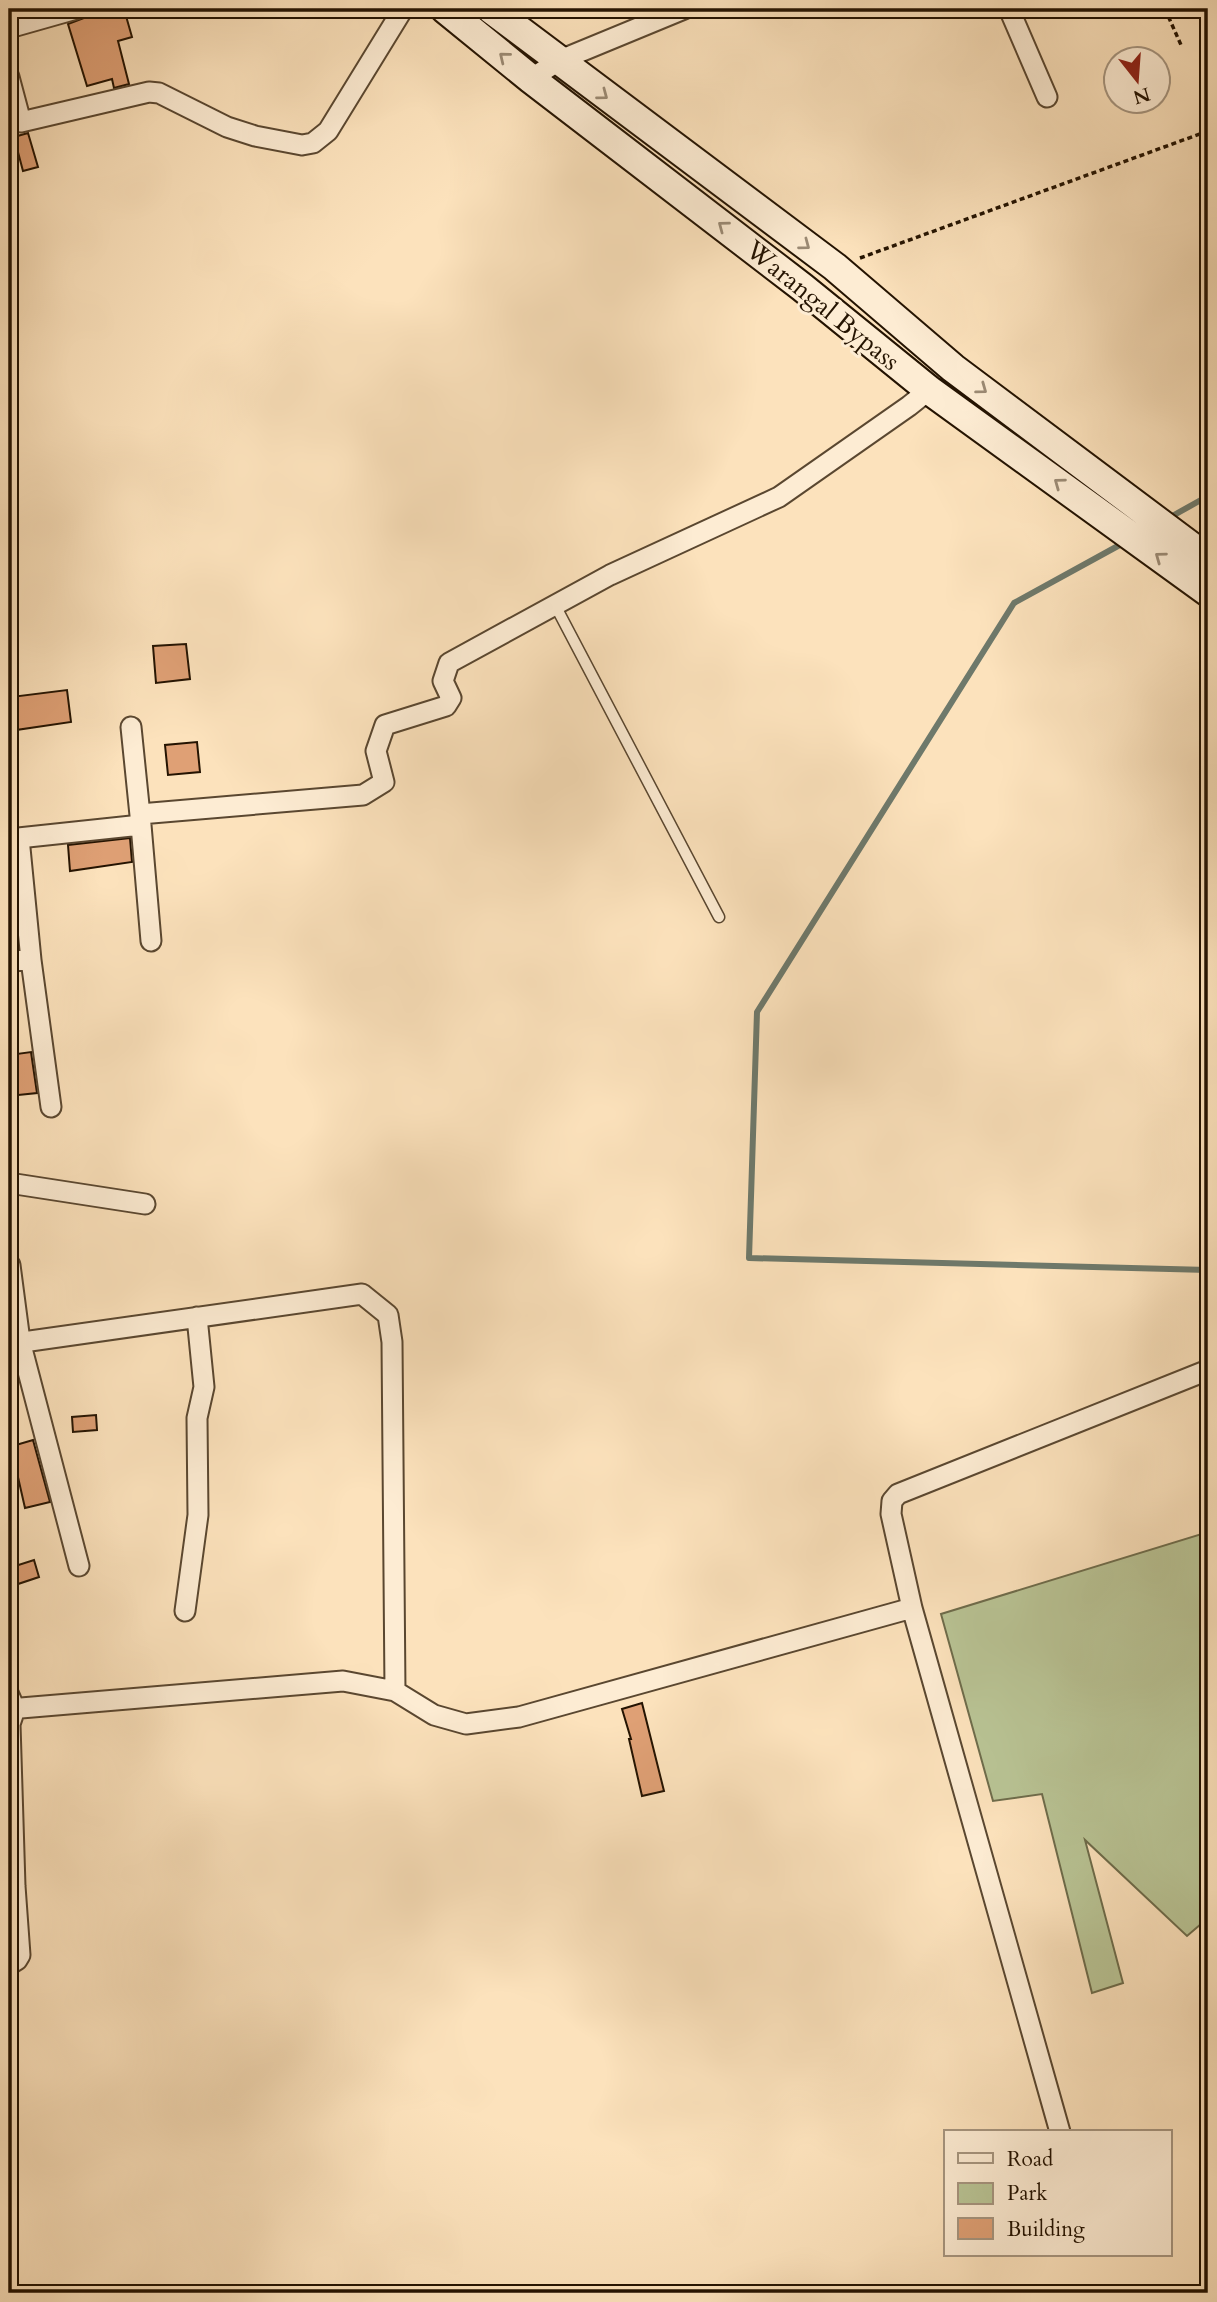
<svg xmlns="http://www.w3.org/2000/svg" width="1217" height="2302" viewBox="0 0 1217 2302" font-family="Cardo,serif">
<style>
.green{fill:#b9c495;stroke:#6e6c4b;stroke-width:2}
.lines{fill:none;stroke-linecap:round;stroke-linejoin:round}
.stream{stroke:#6e796b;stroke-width:6}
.building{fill:#dfa075;stroke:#241301;stroke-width:2}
.service-casing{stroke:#5a4730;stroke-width:13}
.minor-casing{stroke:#5a4730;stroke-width:23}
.secondary-casing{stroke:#241301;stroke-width:32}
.path{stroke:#241301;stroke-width:3.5;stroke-dasharray:5 3.5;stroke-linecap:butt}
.service{stroke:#fdecd3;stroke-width:10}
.minor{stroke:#fdecd3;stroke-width:19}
.secondary{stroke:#fdecd3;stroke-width:28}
.oneway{stroke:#9b8a74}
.labels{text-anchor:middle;stroke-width:6;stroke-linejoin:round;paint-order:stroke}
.street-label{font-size:26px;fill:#241301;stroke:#fdecd3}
</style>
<rect width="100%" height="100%" fill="#fce2bc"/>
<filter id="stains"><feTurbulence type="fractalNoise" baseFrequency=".00286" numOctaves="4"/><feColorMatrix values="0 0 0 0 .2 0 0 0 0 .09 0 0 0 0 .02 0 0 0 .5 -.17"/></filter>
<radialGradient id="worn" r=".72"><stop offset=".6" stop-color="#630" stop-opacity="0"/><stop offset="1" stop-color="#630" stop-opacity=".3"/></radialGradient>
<path class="green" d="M1208 1532V1918L1187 1936 1085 1840 1123 1983 1092 1993 1042 1794 993 1801 941 1614Z"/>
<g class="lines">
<path class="stream" d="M1167 519 1208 496
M1127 541 1014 603 757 1012 749 1258 1208 1270"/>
</g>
<path class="building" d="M88 9H124L132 37 118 41 129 84 114 88 112 79 87 86 68 24 84 18Z
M28 133 38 167 23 171 14 137Z
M186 644 190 679 156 683 153 646Z
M67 690 71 722 16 730 11 697Z
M197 742 200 772 168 775 165 745Z
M130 838 132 862 70 871 68 845Z
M31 1052 37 1093 9 1096V1055Z
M96 1415 97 1430 73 1432 72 1417Z
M33 1440 50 1502 25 1508 15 1464 11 1465 9 1455V1447Z
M34 1560 39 1577 9 1587V1568Z
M642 1703 664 1791 642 1796 629 1739H631L622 1709Z"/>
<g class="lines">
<g class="service-casing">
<path id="service" d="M555 605 719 917"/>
</g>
<g class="minor-casing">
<path id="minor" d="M1009 9 1047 97
M9 28 76 9
M9 77 21 122 149 92 159 93 227 127 255 136 302 145 313 143 328 131 403 9
M531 79 558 61 684 9
M131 727 141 825
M140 814 363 795 384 782 376 751 385 725 446 706 451 698 443 681 449 663 610 575 779 497 909 406 929 390
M9 839 141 825 151 941
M31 960 51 1107
M9 961 31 960 19 838
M9 1183 145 1204
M10 1265 20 1341 79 1566
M9 1344 362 1294 388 1315 392 1342 395 1691
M185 1611 198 1515 197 1418 204 1387 197 1317
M9 1695 15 1709 10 1724 15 1886 20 1955 17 1960 9 1965
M9 1709 343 1681 395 1691 434 1715 466 1724 519 1717 912 1608
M1060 2132 912 1608 891 1514 892 1501 898 1494 1208 1370"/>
</g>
<g class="secondary-casing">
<path id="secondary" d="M445 9 531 79 802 287 929 390 1208 592
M491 9 835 267 953 368 1208 559"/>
</g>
<path class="path" d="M1165 9 1181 45
M860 258 1208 131"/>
<use href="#service" class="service"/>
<use href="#minor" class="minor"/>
<use href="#secondary" class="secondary"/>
</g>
<defs><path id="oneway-chevron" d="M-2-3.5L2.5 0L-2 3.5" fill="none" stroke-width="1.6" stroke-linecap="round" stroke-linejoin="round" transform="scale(1.75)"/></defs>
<g class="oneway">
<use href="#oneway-chevron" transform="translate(504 57) rotate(-141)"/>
<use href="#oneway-chevron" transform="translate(603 95) rotate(37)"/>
<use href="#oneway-chevron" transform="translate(723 226) rotate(-143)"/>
<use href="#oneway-chevron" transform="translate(805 245) rotate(37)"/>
<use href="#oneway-chevron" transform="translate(982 389) rotate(36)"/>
<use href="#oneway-chevron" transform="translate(1059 483) rotate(-144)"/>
<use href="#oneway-chevron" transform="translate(1160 557) rotate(-144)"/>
</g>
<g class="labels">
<g class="street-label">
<text transform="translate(823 305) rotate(39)" y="9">Warangal Bypass</text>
</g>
</g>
<rect width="1217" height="2302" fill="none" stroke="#fce2bc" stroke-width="35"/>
<rect x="10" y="10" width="1196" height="2281" fill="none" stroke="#241301" stroke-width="3.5"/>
<rect x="18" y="18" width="1182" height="2267" fill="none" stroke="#241301" stroke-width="2"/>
<rect x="944" y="2130" width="228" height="126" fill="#fdecd3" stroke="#a6957f" stroke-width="2"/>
<rect x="958" y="2153" width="35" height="10" fill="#fdecd3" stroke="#a6957f" stroke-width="2"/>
<text x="1007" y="2166" font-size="21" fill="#241301">Road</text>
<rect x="958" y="2183" width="35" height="21" fill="#b9c495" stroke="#a6957f" stroke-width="2"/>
<text x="1007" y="2200" font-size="21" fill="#241301">Park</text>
<rect x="958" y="2218" width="35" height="21" fill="#dfa075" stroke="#a6957f" stroke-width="2"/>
<text x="1007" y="2236" font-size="21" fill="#241301">Building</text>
<g transform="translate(1137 80) rotate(163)"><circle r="33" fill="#fdecd3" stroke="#a6957f" stroke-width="2"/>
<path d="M0-5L12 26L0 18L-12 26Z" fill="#8f2418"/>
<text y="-10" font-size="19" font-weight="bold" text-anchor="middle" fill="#241301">N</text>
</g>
<rect width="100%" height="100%" filter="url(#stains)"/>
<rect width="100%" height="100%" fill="url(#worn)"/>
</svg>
